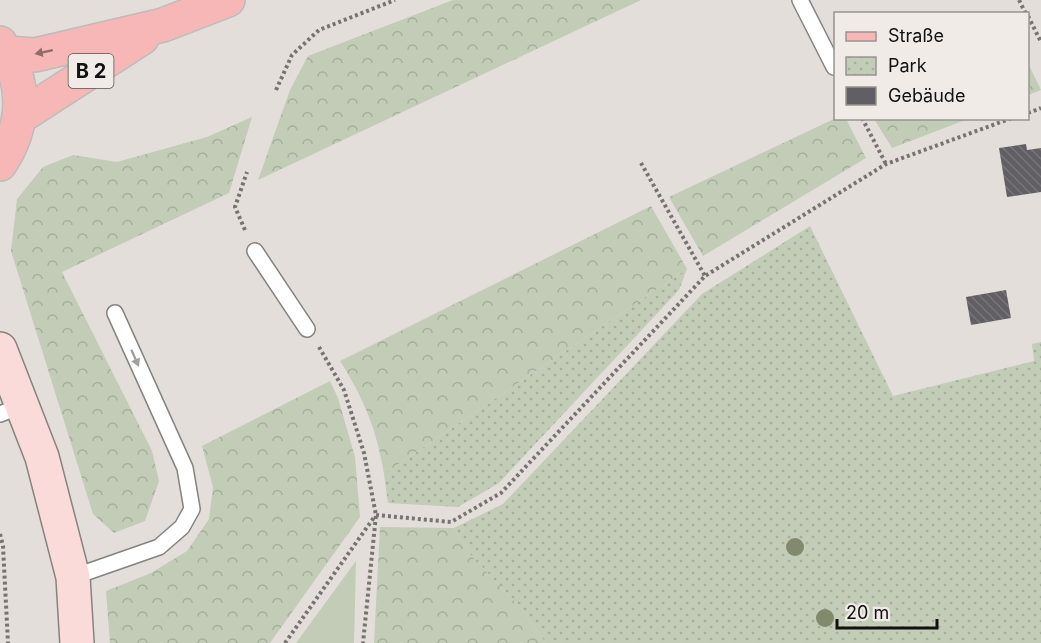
<svg xmlns="http://www.w3.org/2000/svg" width="1041" height="643" viewBox="0 0 1041 643" font-family="Inter,sans-serif">
<style>
.grass{fill:#c2ccb7}
.forest{fill:url(#forest-crowns)}
.park{fill:url(#park-dots)}
.building{fill:url(#building-back-hatch)}
.lines{fill:none;stroke-linecap:round;stroke-linejoin:round}
.lane-casing{stroke:#86827e;stroke-width:18}
.secondary-casing{stroke:#86827e;stroke-width:36}
.primary-casing{stroke:#bdbcbc;stroke-width:36}
.path{stroke:#777371;stroke-width:4;stroke-dasharray:3 3;stroke-linecap:butt}
.lane{stroke:#fff;stroke-width:15}
.secondary{stroke:#fbdbda;stroke-width:33}
.primary{stroke:#f7b7b6;stroke-width:33}
.tree{fill:#828a6e}
.oneway{fill:#906c6b}
.oneway2{fill:#a1a09f}
.labels{text-anchor:middle;stroke-width:6;stroke-linejoin:round;paint-order:stroke}
.shield{fill:#f0ebe7;stroke:#555250;stroke-width:1.5}
.shield-label{font-size:20px;font-weight:bold;fill:#131110}
</style>
<defs>
<pattern id="forest-crowns" width="20" height="18" patternUnits="userSpaceOnUse" patternTransform="scale(1.5)"><rect width="20" height="18" fill="#c2ccb7"/><path d="M2 6a3 3 0 1 1 6 0M12 15a3 3 0 1 1 6 0" fill="none" stroke="#a6ae9c"/></pattern>
<pattern id="park-dots" width="8" height="8" patternUnits="userSpaceOnUse" patternTransform="scale(1.5)"><rect width="8" height="8" fill="#c2ccb7"/><path d="M2 2h.1M6 6h.1" fill="none" stroke="#a6ae9c" stroke-width="1.8" stroke-linecap="round"/></pattern>
<pattern id="building-back-hatch" width="6" height="6" patternUnits="userSpaceOnUse" patternTransform="scale(1.5)"><rect width="6" height="6" fill="#615f63"/><path d="M-1 5l2 2M0 0l6 6M5-1l2 2" fill="none" stroke="#777578"/></pattern>
</defs>
<rect width="100%" height="100%" fill="#e3deda"/>
<path class="grass" d="M356 561 354 643H296Z"/>
<path class="forest" d="M453 0H641L258 180 290 90 308 56Z
M1028 63 1041 90 1028 95Z
M252 117 229 193 62 272 152 451 159 481 145 521 114 533 93 514 11 251 17 199 43 167 73 155 117 162 207 137Z
M836 118 846 119 866 158 703 256 669 197Z
M874 119H968L892 148Z
M651 206 687 269 384 474C377 431 364 398 340 361Z
M330 381 338 398 355 457 360 517 270 643H110L106 591 151 573 187 551 209 519 213 487 202 446Z
M380 527 454 528 471 555 518 605 546 643H374Z"/>
<path class="park" d="M810 226 893 396 1034 361 1032 344 1041 342V643H546L518 605 471 555 454 528 503 504 702 294Z
M687 269 679 290 499 483 458 507 388 503 384 474Z"/>
<path class="building" d="M1026 144 1027 150 1041 148V192L1007 197 999 148Z
M1006 290 1011 318 971 325 966 297Z"/>
<g class="lines">
<g class="lane-casing">
<path id="lane" d="M800 0 834 67
M255 251 307 329
M0 414 21 406
M73 577 159 547 182 527 192 509 185 468 115 313"/>
</g>
<g class="secondary-casing">
<path id="secondary" d="M0 349 42 457 73 577 77 643"/>
</g>
<g class="primary-casing">
<path id="primary" d="M0 43C27 81 26 125 0 164
M7 53 35 55 163 25 228 0
M20 117 142 38"/>
</g>
<path class="path" d="M1019 0 1026 14
M1028 16 1041 42
M276 90 292 55 319 30 395 0
M1028 113 1041 108
M862 118 886 164
M641 163 705 276
M245 230 235 207 247 172
M319 347 344 390 364 453 376 515 363 643
M376 515 451 522 501 493 705 276 886 164 1012 118
M0 534 3 546 8 643
M285 643 375 516"/>
<use href="#lane" class="lane"/>
<use href="#secondary" class="secondary"/>
<use href="#primary" class="primary"/>
</g>
<g class="tree">
<circle cx="795" cy="547" r="9"/>
<circle cx="825" cy="618" r="9"/>
</g>
<defs><path id="oneway-solid" d="M-6-.8H1V-3.2L6.5 0L1 3.2V.8H-6Z" transform="scale(1.5)"/></defs>
<use class="oneway" href="#oneway-solid" transform="translate(44 52) rotate(168)"/>
<use class="oneway2" href="#oneway-solid" transform="translate(135 358) rotate(66)"/>
<g class="labels">
<rect class="shield" x="68.5" y="54" width="45" height="34" rx="4.5"/>
<g class="shield-label">
<text x="91" y="78">B 2</text>
</g>
</g>
<rect x="834" y="12" width="195" height="108" fill="#f0ebe7" stroke="#989491" stroke-width="1.5"/>
<rect x="846" y="32" width="30" height="9" fill="#f7b7b6" stroke="#989491" stroke-width="1.5"/>
<text x="888" y="42" font-size="18" fill="#131110">Straße</text>
<rect x="846" y="57" width="30" height="18" fill="url(#park-dots)" stroke="#989491" stroke-width="1.5"/>
<text x="888" y="72" font-size="18" fill="#131110">Park</text>
<rect x="846" y="87" width="30" height="18" fill="#615f63" stroke="#989491" stroke-width="1.5"/>
<text x="888" y="102" font-size="18" fill="#131110">Gebäude</text>
<path d="M837 619v9h100v-9" fill="none" stroke="#131110" stroke-width="3"/>
<text x="846" y="619" font-size="18" fill="#131110" stroke="#f0ebe7" stroke-width="4.5" paint-order="stroke">20 m</text>
</svg>
